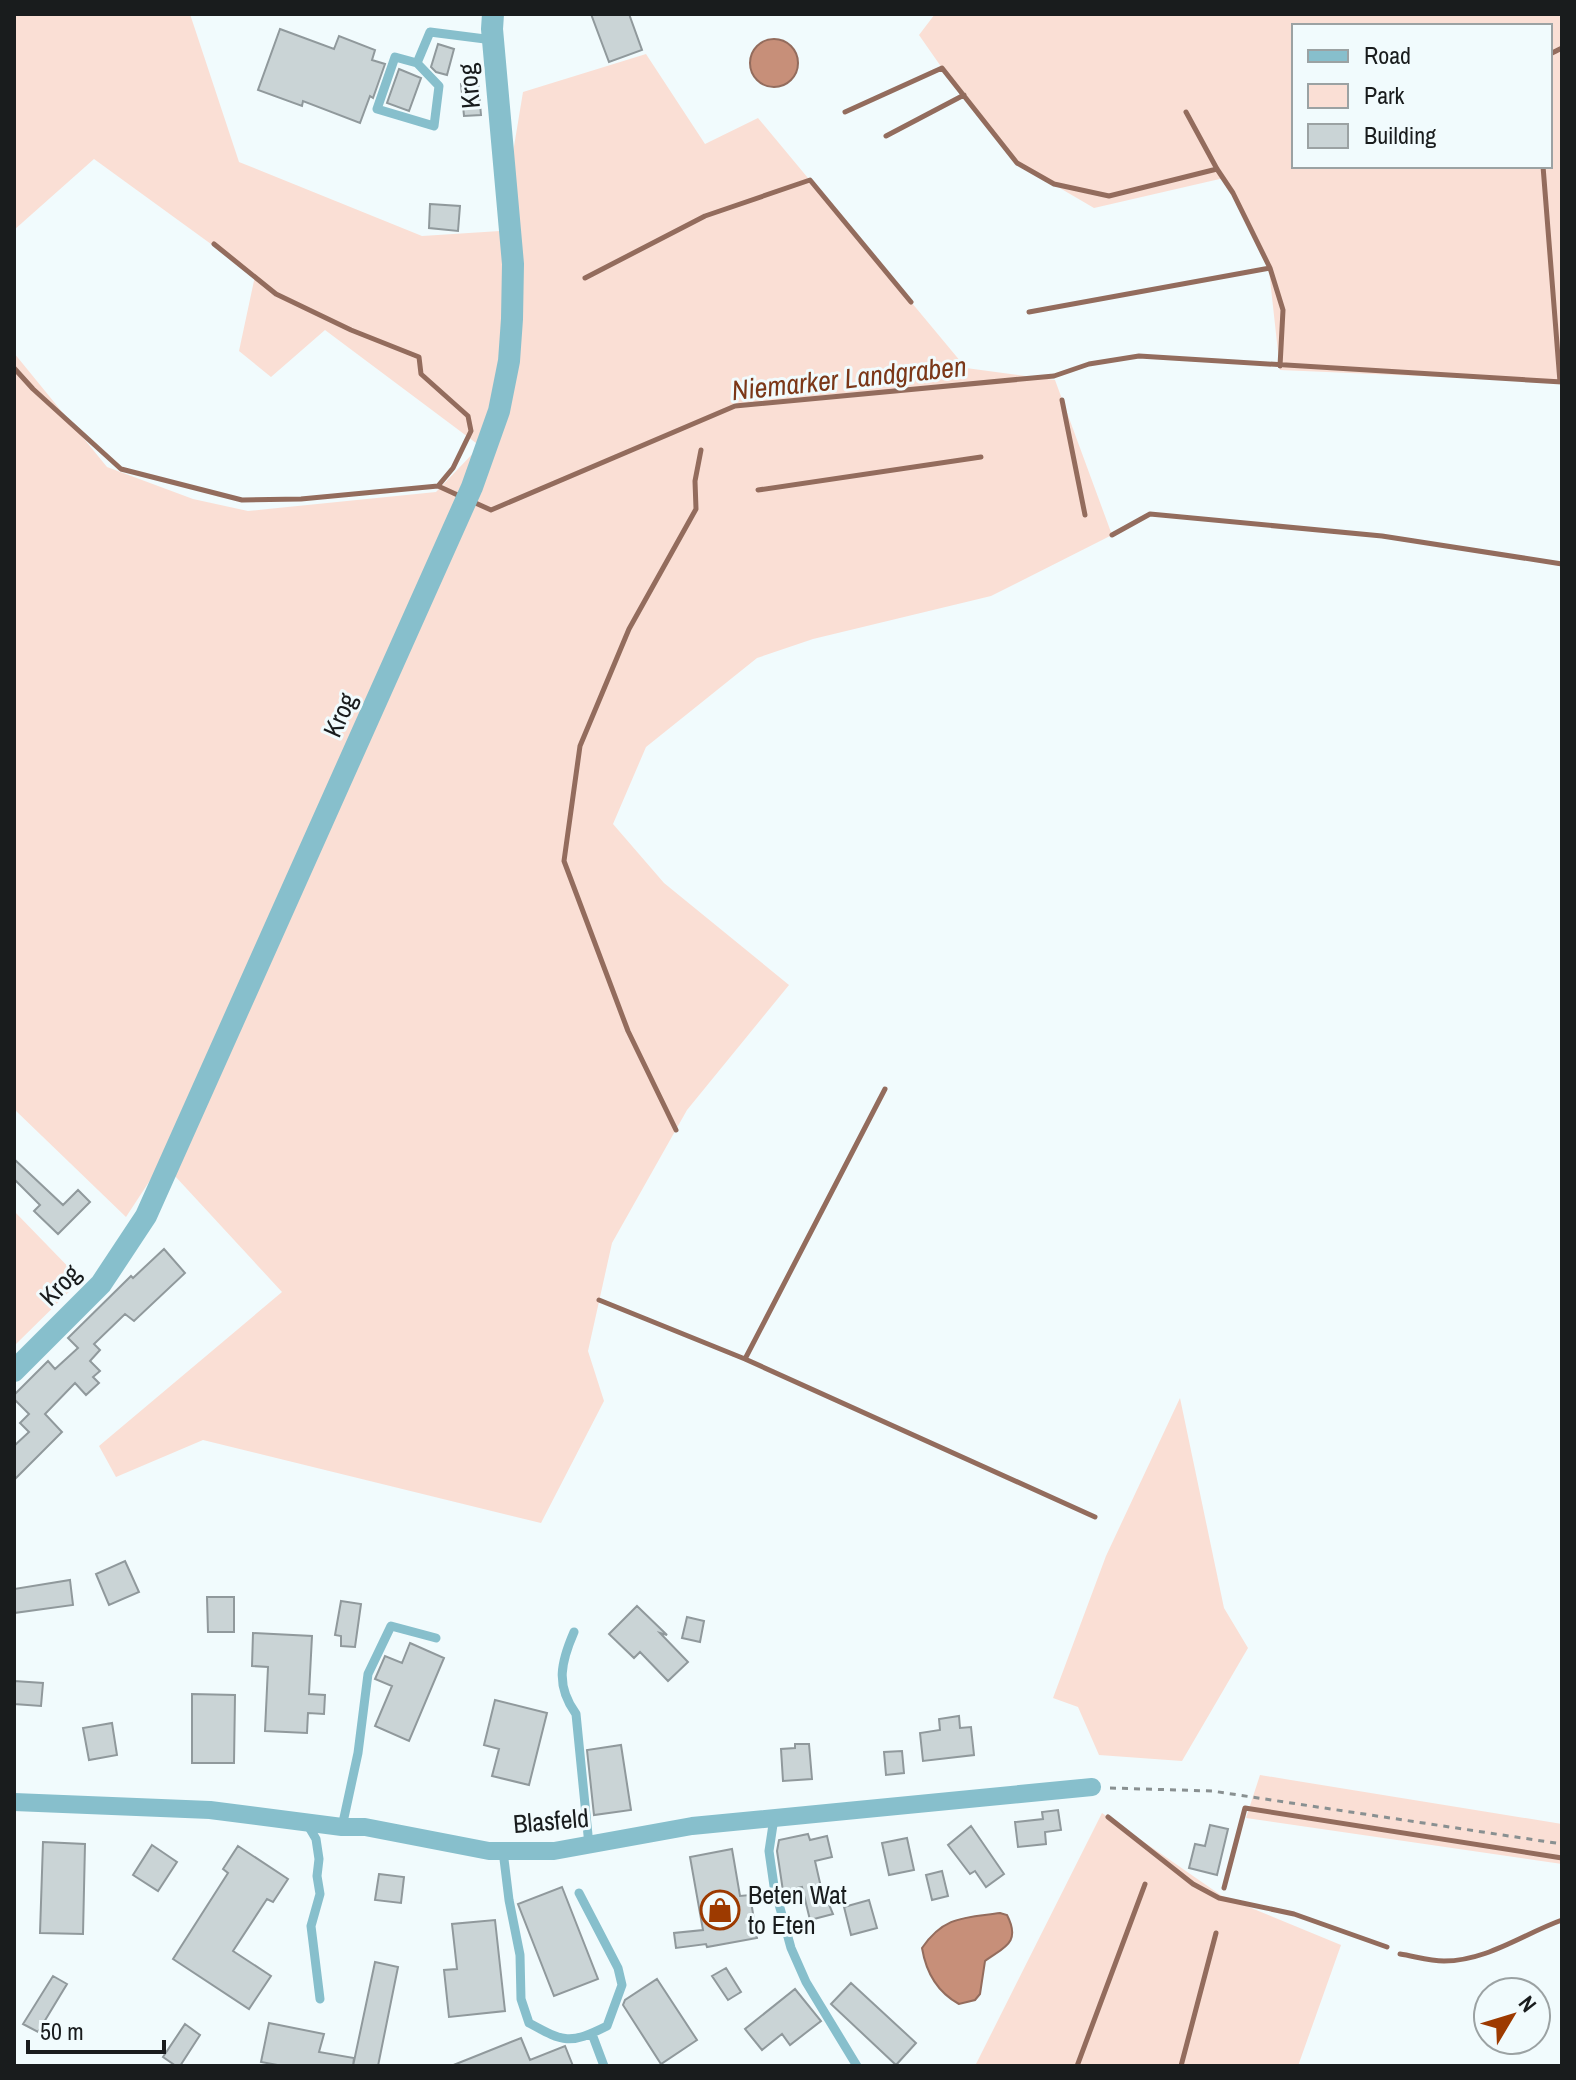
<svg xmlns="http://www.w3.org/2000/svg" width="1576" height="2080" viewBox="0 0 1576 2080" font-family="'Archivo Narrow',sans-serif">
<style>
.green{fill:#fadfd5;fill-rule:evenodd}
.water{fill:#c78f79;stroke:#936c5d;stroke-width:2}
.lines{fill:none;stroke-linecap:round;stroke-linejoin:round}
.stream{stroke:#936c5d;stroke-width:5}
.building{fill:#cad4d6;stroke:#90999c;stroke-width:2}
.path{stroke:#899091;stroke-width:3;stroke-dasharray:6 6;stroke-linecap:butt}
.service{stroke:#87bfcc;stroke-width:9}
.minor{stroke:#87bfcc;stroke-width:18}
.tertiary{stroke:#87bfcc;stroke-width:22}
.labels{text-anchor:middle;stroke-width:6;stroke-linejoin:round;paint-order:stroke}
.street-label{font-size:26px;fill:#191c1d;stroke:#f1fbfd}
.poi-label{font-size:26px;fill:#191c1d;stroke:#f1fbfd;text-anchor:start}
.water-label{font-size:28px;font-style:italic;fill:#7b3718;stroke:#f1fbfd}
</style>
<rect width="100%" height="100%" fill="#f1fbfd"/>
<path class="green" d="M14 14H190L239 162 422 236 500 231 523 92 646 54 705 144 758 118 966 368 1055 380 1112 535 991 596 813 639 757 658 646 747 613 824 664 883 789 985 687 1110 612 1243 588 1351 604 1401 541 1523 203 1440 116 1477 99 1446 282 1292 162 1162 126 1217 14 1109V353L107 467 193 499 248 511 436 492 480 446 325 330 271 377 239 351 255 276 94 159 14 230Z
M935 14H1562V382L1280 370 1269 270 1224 178 1094 208 1017 163 942 68 919 35ZM1294 26H1550V166H1294Z
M14 1211 81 1280 14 1346Z
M1180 1398 1224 1608 1248 1648 1182 1761 1099 1755 1078 1707 1053 1698 1106 1556Z
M1260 1775 1562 1824V1864L1246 1818Z
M1102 1813 1222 1896 1341 1945 1298 2066H975Z"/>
<path class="water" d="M750 63a24 24 0 1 1 48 0a24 24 0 1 1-48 0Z
M1000 1913 1007 1915C1022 1944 1002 1948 985 1961L980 1994 975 2000 959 2004C937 1992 926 1972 922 1948 944 1916 964 1918 1000 1913Z"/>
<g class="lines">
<path class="stream" d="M1550 54 1562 48
M845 112 942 68 1017 163 1054 184 1109 196 1217 169
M1186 112 1217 169 1233 193 1270 268 1283 310 1280 366
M886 136 964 95
M1543 166 1560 382
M214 244 276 294 351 330 419 357 421 374 468 416 471 431 453 468 438 486
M585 278 705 216 810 180 911 302
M1029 312 1270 268
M14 368 33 389 121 469 242 500 301 499 438 486 462 497
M1062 400 1085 515
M758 490 981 457
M471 501 491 510 735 406 1054 376 1089 364 1139 356 1562 382
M1112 535 1150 514 1382 536 1562 564
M885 1089 745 1359 1095 1517
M676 1130 628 1031 564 861 580 746 629 629 696 509 695 481 701 450
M599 1300 745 1359
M1108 1817 1193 1884 1219 1898 1294 1914 1387 1947
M1224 1888 1245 1808 1562 1858
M1400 1954C1414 1956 1429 1961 1444 1961 1487 1961 1523 1934 1562 1920
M1077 2066 1145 1884
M1181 2066 1216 1933"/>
</g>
<path class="building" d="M591 14H629L642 50 609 62Z
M280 29 334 49 339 36 375 50 372 60 385 64 373 98 370 96 360 123 303 101 302 106 258 90Z
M438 44 454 49 447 75 436 72 431 67Z
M399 69 421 78 409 111 387 103Z
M478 82 481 115 464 116 461 84Z
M430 204 460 206 458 231 429 228Z
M14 1159 63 1205 78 1190 90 1202 58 1234 34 1211 40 1205 14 1179Z
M164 1249 185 1273 134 1321 125 1314 94 1344 100 1350 90 1361 100 1371 93 1377 99 1383 86 1395 75 1383 45 1414 62 1432 14 1480V1446L29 1432 20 1423 29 1414 14 1399V1395L48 1361 55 1369 78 1348 68 1338 131 1276 133 1278Z
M125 1561 139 1592 109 1605 96 1574Z
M70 1580 73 1605 14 1613V1589Z
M207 1597H234V1632H208Z
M341 1601 361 1604 355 1647 341 1646V1636L335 1635Z
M637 1606 667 1635 660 1633 688 1662 668 1681 640 1652 634 1658 609 1634Z
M687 1617 704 1621 700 1642 682 1638Z
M253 1633 312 1636 309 1694 325 1695 324 1714 308 1713 307 1733 265 1731 268 1667 252 1666Z
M410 1643 444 1658 409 1741 375 1726 392 1686 375 1679 385 1656 402 1663Z
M14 1681 43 1683 41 1706 14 1704Z
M192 1694 235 1695 234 1763H192Z
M495 1700 547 1713 529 1785 492 1776 499 1749 484 1745Z
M959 1716 960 1728 971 1727 974 1755 923 1761 920 1733 940 1730 939 1719Z
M112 1723 117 1755 89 1760 83 1728Z
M795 1744H809L812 1779 783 1781 781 1749 795 1748Z
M621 1745 631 1810 594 1815 587 1750Z
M902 1751 904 1773 886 1775 884 1752Z
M1058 1810 1061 1830 1045 1832 1046 1844 1018 1847 1015 1822 1043 1819 1042 1812Z
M1210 1825 1228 1829 1217 1875 1189 1868 1195 1844 1205 1846Z
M971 1826 1004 1874 986 1887 975 1871 970 1874 948 1845Z
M808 1834 810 1840 827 1836 832 1857 815 1861 820 1883 833 1914 810 1920 802 1887 783 1891 777 1851 779 1840Z
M907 1838 914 1870 889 1875 882 1843Z
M43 1842 85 1844 83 1934 40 1933Z
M152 1845 177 1862 158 1891 133 1875Z
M238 1846 288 1879 273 1902 267 1899 233 1951 271 1976 249 2009 173 1959 228 1873 223 1869Z
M732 1849 740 1896 750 1895 757 1938 707 1947 706 1944 676 1948 674 1933 703 1930 690 1857Z
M942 1871 948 1896 932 1900 926 1875Z
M379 1874 404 1877 401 1903 375 1900Z
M562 1887 598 1979 554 1996 518 1904Z
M869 1900 877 1928 851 1935 844 1907Z
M495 1920 505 2011 449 2017 444 1970 457 1969 452 1924Z
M375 1962 398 1967 378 2066H353Z
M726 1968 741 1992 728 2000 712 1976Z
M53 1976 67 1984 38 2032 23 2024Z
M657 1979 697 2040 661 2064 623 2005 625 2000Z
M851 1983 916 2043 896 2065 831 2004Z
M795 1989 821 2021 790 2045 782 2034 762 2050 745 2029Z
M269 2023 324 2034 319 2052 354 2058 353 2066H283L261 2062Z
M185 2024 200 2035 180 2066H176L163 2057Z
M521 2038 530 2060 565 2046 573 2066H451Z"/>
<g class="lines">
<path class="path" d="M1110 1788 1212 1791 1562 1844"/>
<path class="service" d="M417 63 395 57 377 109 434 126 439 86 417 63 430 32 493 40
M574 1632C561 1662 555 1685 576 1714L589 1845
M774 1818 769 1851 774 1886 791 1948 806 1982 857 2066
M306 1822 316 1839 319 1859 317 1876 320 1894 311 1926 320 1999
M342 1827 358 1753 368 1674 391 1626 436 1638
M503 1851 509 1900 520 1955 521 1999 529 2023C564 2042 569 2045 607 2026L622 1985 618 1968 579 1893
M592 2034 604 2066"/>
<path class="minor" d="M14 1802 210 1810 342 1827H365L489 1851H554L692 1826 1092 1787"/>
<path class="tertiary" d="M14 1371 101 1284 146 1216 472 487 499 411 509 361 512 319 513 264 492 29 493 14"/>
</g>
<defs>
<g id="shop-ring" transform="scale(2)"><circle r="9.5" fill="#f1fbfd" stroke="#9d3a00" stroke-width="1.5"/><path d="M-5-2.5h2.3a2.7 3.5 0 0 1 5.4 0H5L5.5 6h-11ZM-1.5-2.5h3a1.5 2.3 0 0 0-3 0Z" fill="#9d3a00"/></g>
</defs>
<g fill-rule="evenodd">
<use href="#shop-ring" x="720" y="1910"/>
</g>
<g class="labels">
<g class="street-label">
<text transform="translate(469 86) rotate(-95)" y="9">Krog</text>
<text transform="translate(340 715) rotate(-66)" y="9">Krog</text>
<text transform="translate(60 1285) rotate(-46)" y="9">Krog</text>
<text transform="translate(551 1821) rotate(-5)" y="9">Blasfeld</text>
</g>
<g class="poi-label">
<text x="748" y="1904">Beten Wat<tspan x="748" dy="30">to Eten</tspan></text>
</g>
<g class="water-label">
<text transform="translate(849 378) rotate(-6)" y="10">Niemarker Landgraben</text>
</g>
</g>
<rect width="1576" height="2080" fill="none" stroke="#191c1d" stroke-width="32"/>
<rect x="1292" y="24" width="260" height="144" fill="#f1fbfd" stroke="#9ba2a3" stroke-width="2"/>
<rect x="1308" y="50" width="40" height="12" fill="#87bfcc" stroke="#9ba2a3" stroke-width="2"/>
<text x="1364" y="64" font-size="24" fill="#191c1d">Road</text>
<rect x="1308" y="84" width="40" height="24" fill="#fadfd5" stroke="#9ba2a3" stroke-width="2"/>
<text x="1364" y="104" font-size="24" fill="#191c1d">Park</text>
<rect x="1308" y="124" width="40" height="24" fill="#cad4d6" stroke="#9ba2a3" stroke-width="2"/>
<text x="1364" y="144" font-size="24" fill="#191c1d">Building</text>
<g transform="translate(1512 2016) rotate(52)"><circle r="38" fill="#f1fbfd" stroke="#9ba2a3" stroke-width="2"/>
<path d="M0-6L14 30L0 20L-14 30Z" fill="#9d3a00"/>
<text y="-12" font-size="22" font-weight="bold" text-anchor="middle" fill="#191c1d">N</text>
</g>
<path d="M28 2040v12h136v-12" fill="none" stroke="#191c1d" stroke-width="4"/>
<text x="40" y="2040" font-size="24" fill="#191c1d" stroke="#f1fbfd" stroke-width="6" paint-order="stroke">50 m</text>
</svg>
